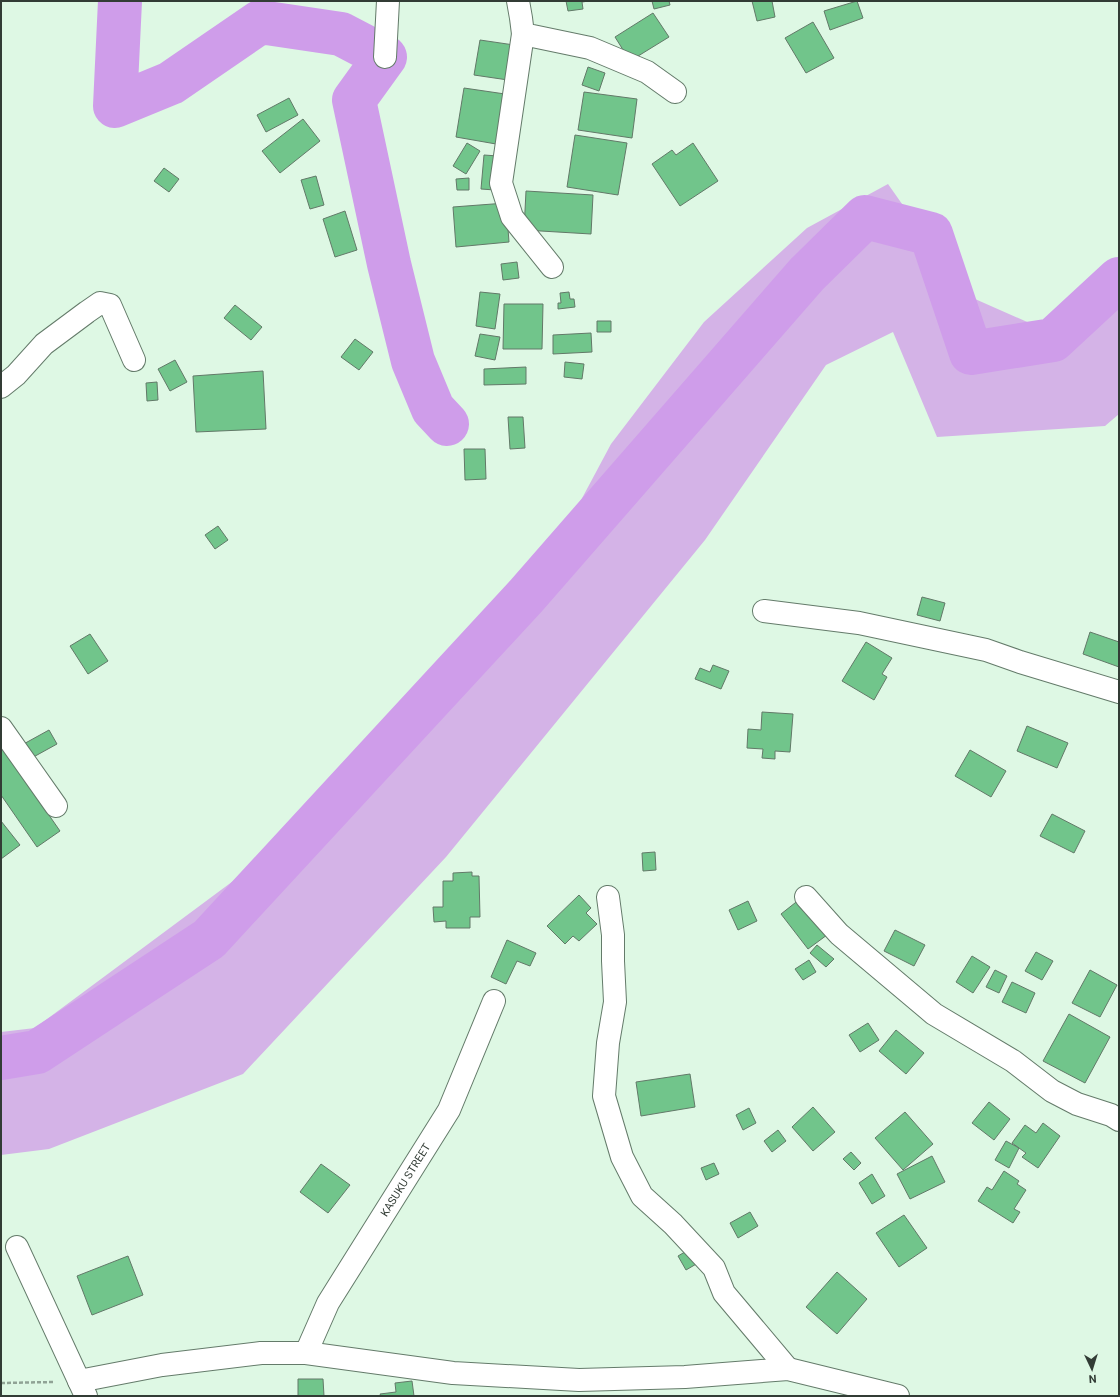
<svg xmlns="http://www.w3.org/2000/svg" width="1120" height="1397" viewBox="0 0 1120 1397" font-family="Roboto,sans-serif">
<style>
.green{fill:#d4b3e7}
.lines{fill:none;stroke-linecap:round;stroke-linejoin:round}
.river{stroke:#cf9dea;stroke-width:44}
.building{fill:#71c58b;stroke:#627968}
.minor-casing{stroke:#647b6a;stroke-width:24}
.path{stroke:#90a395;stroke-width:2.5;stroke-dasharray:4 2;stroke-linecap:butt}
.minor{stroke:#fff;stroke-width:22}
.labels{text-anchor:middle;stroke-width:3;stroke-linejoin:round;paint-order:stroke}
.street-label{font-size:11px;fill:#323c35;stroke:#def8e4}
</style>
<rect width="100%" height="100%" fill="#def8e4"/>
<path class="green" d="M888 184 966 295 1059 336 1119 266V414L1105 426 937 437 893 332 826 365 705 540 446 857 243 1074 49 1149 1 1155V1032L35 1028 330 809 533 590 611 444 704 322 807 228Z"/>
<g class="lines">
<path class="river" d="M120 1 115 106 171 83 260 22 341 34 385 57 354 100 389 264 413 361 433 409 447 424
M1 1058 37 1052 209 939 526 596 807 274 865 217 931 234 971 353 1053 340 1119 279"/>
</g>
<path class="building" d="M566 1H589L582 2 583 9 568 11Z
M652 1H669L670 5 654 9Z
M752 1H772L775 17 757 21Z
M857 1 863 18 830 30 824 11Z
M653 13 669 37 630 61 615 37Z
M813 22 834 58 806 73 785 38Z
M480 40 514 45 508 80 474 75Z
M588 67 605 73 599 91 582 85Z
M464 88 505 94 496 144 456 137Z
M584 92 637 99 632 138 578 130Z
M289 98 298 115 266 132 257 115Z
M303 119 320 141 280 173 262 151Z
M575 135 627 143 618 195 567 187Z
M467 143 480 151 466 174 453 166Z
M693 143 718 181 680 206 652 164 672 150 676 155Z
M484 155 498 156 495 190 481 189Z
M164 168 179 179 169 192 154 181Z
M316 176 324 205 310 209 301 180Z
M469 178V190H457L456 179Z
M526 191 593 195 591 234 524 230Z
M506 203 509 242 456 247 453 207Z
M345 211 357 250 335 257 323 219Z
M517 262 519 278 503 280 501 264Z
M480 292 500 294 495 329 476 326Z
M569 292 570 299H574L575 307 558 309V303H561L560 293Z
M504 304H543L542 349H503Z
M235 305 262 327 251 340 224 318Z
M597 321H611V332H597Z
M591 333 592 352 553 354V335Z
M480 334 500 337 495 360 475 356Z
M355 339 373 352 359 370 341 357Z
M175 360 187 382 170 391 158 369Z
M565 362 584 364 582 379 564 377Z
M526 367V384L484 385V369Z
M263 371 266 429 196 432 193 376Z
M157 382 158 400 147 401 146 383Z
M508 417H523L525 448 510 449Z
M464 449H485L486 479 465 480Z
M218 526 228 540 215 549 205 535Z
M922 597 945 603 940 621 917 615Z
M1090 632 1119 642V667L1083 654Z
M90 634 108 661 88 674 70 646Z
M866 642 892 658 882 674 887 677 874 700 842 681Z
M713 665 729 671 721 689 695 679 700 668 710 672Z
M762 712 793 714 790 752 775 751V759L762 758 763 749 747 748 748 729 761 730Z
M1027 726 1068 743 1057 768 1017 751Z
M49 730 57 744 28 760 20 746Z
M1 746 60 831 37 847 1 795Z
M970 750 1006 771 991 797 955 776Z
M1052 814 1085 831 1074 853 1040 836Z
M1 821 20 845 1 859Z
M655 852 656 870 643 871 642 853Z
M472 872V876H479L480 917H470V928H446V921L434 922 433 907H443V881H453V873Z
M579 895 591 908 586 913 597 924 579 941 573 936 565 944 547 926Z
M800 899 827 935 808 949 781 914Z
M748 901 757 921 738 930 729 910Z
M895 930 925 945 914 966 884 951Z
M507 940 536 953 530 966 517 961 506 984 491 977Z
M817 945 834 959 826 967 810 953Z
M1036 952 1053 961 1042 980 1025 971Z
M972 956 990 967 973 993 956 982Z
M809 960 816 972 803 980 795 969Z
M995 970 1007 976 999 993 986 987Z
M1090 970 1117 985 1100 1017 1072 1003Z
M1012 982 1035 993 1026 1013 1002 1002Z
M1069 1014 1110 1037 1085 1083 1043 1061Z
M868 1023 879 1040 860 1052 849 1035Z
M896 1030 924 1053 906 1074 879 1051Z
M690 1074 695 1107 641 1116 636 1082Z
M989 1102 1010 1119 994 1140 972 1123Z
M813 1107 835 1132 813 1151 792 1127Z
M749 1108 756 1123 743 1130 736 1115Z
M905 1112 933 1144 903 1170 875 1138Z
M1043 1123 1060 1136 1038 1168 1022 1157 1026 1153 1012 1143 1025 1125 1036 1133Z
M778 1130 786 1141 772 1152 764 1141Z
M1006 1141 1019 1148 1009 1168 995 1160Z
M851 1152 861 1163 854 1170 843 1159Z
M932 1156 945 1182 910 1199 897 1174Z
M714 1163 719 1174 706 1180 701 1168Z
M321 1164 350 1185 328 1213 300 1192Z
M1004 1171 1019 1181 1017 1184 1026 1190 1014 1209 1020 1212 1013 1223 978 1201 987 1187 992 1190Z
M872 1174 885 1196 872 1204 859 1183Z
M750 1212 758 1226 738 1238 730 1223Z
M904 1215 927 1248 899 1267 876 1233Z
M690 1249 698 1263 686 1270 678 1256Z
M128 1256 143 1295 92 1315 77 1276Z
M837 1272 867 1299 837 1334 806 1307Z
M298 1379H323L324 1396H298Z
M412 1381 414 1396H381L380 1394 396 1392 395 1383Z"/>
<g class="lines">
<g class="minor-casing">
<g id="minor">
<path d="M518 1 521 18 523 34 590 48 647 72 675 92"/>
<path d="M523 34 501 183 512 217 552 267"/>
<path d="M385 57 388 1"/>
<path d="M1 387 16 375 44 344 87 312 100 303 110 305 134 360"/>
<path d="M764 611 859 623 986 650 1020 662 1119 692"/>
<path d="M1 728 56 806"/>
<path d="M608 897 613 935V961L615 1002 608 1043 604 1096 622 1157 642 1196 673 1224 714 1268 724 1293 788 1369"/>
<path d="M806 897 839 934 934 1014 1013 1061 1052 1091 1077 1104 1111 1115 1119 1120"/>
<path d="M17 1247 86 1396"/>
<path id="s1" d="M306 1353 328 1303 449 1110 494 1001"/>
<path d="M79 1381 162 1365 261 1353H306L453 1373 579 1380 685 1377 788 1369 898 1396"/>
</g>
</g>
<path class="path" d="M1 1383 54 1382"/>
<use href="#minor" class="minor"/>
</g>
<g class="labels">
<g class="street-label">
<text dy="4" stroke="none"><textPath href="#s1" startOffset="200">KASUKU STREET</textPath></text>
</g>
</g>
<rect width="1120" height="1397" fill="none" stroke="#323c35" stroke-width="4"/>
<g transform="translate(1092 1369) rotate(176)" stroke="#def8e4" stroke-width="3" paint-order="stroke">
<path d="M0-3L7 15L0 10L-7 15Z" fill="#323c35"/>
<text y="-6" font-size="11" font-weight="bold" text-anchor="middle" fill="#323c35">N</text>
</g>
</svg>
